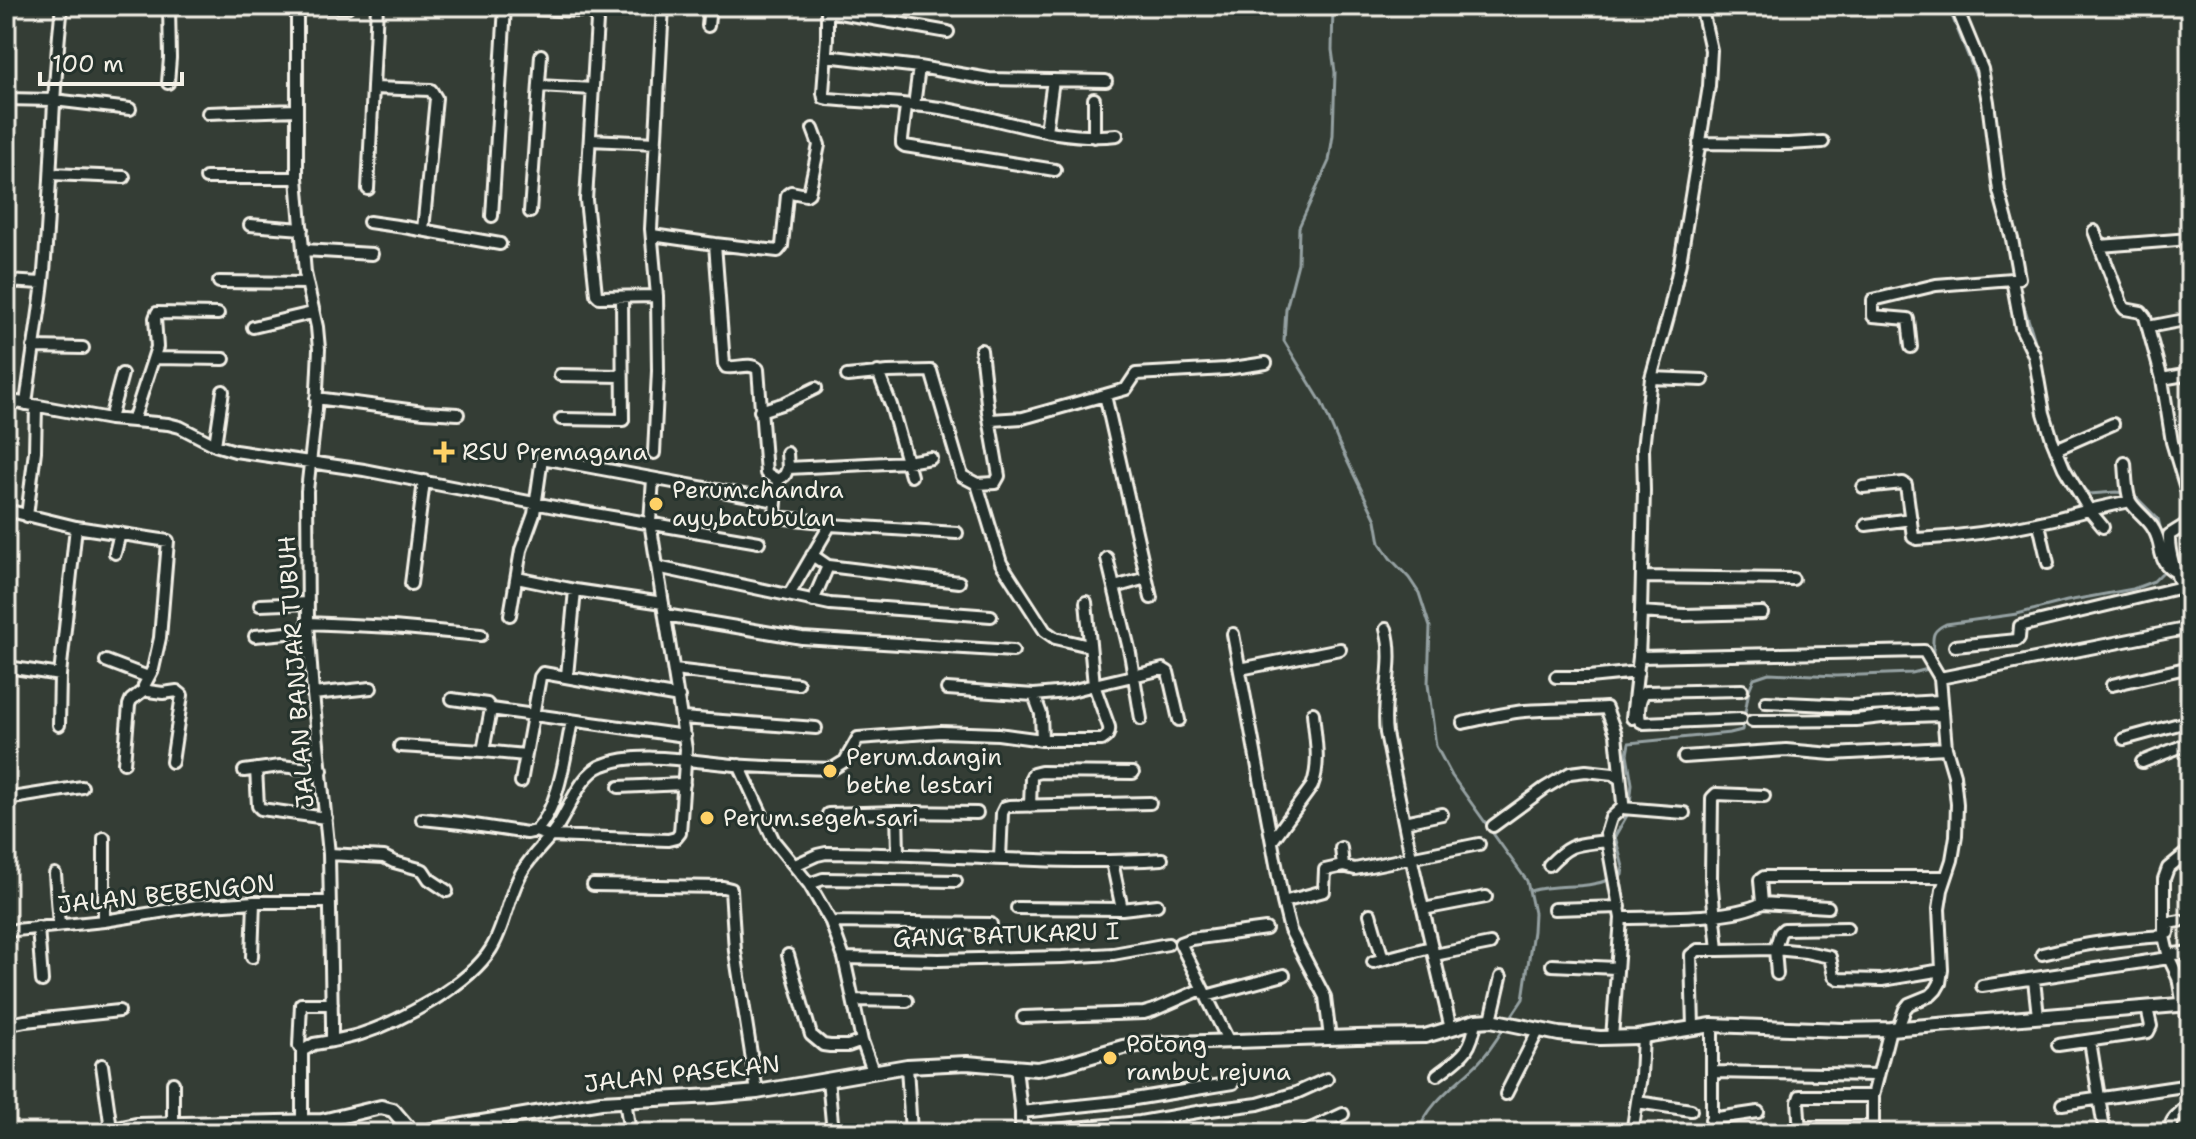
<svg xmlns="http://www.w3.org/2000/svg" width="2196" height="1139" viewBox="0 0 2196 1139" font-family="'Shantell Sans',sans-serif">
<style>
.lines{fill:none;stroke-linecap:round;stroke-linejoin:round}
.stream{stroke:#95a1a2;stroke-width:3}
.minor-casing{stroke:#f4f1e8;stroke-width:16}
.tertiary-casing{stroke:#f4f1e8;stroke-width:18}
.minor{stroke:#26332d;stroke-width:10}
.tertiary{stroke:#26332d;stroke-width:12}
.poi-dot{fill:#ffd166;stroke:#26332d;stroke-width:3}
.labels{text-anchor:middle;stroke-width:6;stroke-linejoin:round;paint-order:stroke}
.poi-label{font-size:24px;fill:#f4f1e8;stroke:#26332d;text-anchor:start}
.street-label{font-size:24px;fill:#f4f1e8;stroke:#26332d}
</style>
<rect width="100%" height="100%" fill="#343d35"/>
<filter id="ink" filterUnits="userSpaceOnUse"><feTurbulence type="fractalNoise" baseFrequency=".0125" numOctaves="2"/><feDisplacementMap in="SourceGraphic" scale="16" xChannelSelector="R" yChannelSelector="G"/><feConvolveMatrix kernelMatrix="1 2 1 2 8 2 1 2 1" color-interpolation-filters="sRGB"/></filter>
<g filter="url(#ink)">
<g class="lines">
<path class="stream" d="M1333 6 1332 50 1335 72 1333 135 1329 161 1299 227 1298 263 1286 309 1284 341 1322 403 1340 446 1376 520 1380 543 1390 558 1409 578 1419 593 1430 627 1428 684 1436 746 1452 776 1527 881 1534 913 1533 931 1523 999 1509 1020
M1948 6 1977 78 1986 124
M2019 288C2024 310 2033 331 2038 353
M2041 364 2052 424
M2062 449 2072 472
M2077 482 2089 494 2116 492 2124 493
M2131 496 2138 499 2158 519 2165 546
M1932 659C1936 642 1926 633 1946 624L2017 614 2067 601 2133 589 2154 581 2165 570
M1630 804 1632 784 1627 754 1629 743 1730 733 1742 730 1749 690 1754 678 1769 673 1836 676 1912 673 1928 669 1929 666
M1618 876 1622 875 1623 867 1615 836 1629 812
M1530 891C1557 883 1584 890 1611 879
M1418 1133C1428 1102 1457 1084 1479 1062 1490 1051 1497 1039 1505 1026"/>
<g class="minor-casing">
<path id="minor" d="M590 6 597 21 586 200 596 294 599 297 657 296
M827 6V38L823 93 824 98 828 99C865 102 903 103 940 108 999 117 1056 142 1117 135
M1956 6 1982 69 1988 102 1999 191 2012 239 2019 278 2012 279 2021 328 2034 355 2044 413 2052 439 2064 468 2089 510 2130 501
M297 7V178L305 273 317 327 319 349 316 409 307 491 308 623 313 694 329 854 332 1023V1041L314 1044 302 1051V1122
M828 11 948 32
M708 26 710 6
M826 56 919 67
M168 83 170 58 169 6
M539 86 593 89
M373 88 431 90 436 98 423 230
M6 99 54 100 130 109
M906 106 902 140V144L905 146 1055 170
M914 106 919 67 989 79 1106 81
M208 113 297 110
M1046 131 1053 80
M1094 137V99
M590 140 656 143
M1699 143 1788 144 1823 142
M51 174 124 177
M206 178H297
M368 189 377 6
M530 212 541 55
M492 216 505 7
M369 222 404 227 500 244
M250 225 302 229
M2094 231 2122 305 2125 309 2141 312 2145 317 2162 379 2172 442 2190 502
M652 235 715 244 778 251 782 246 787 195 791 192 806 195 809 193 819 145 813 129
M715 244 724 364 726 367C737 369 749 362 758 369L766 473 778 480 775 513 776 517 822 522 830 525 957 533
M2100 246 2190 239
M304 250 372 254
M6 281 42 283
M219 282 307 283
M253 327 312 313
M2148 327 2190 319
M33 347 83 348
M1911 347 1908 319 1873 316V300L1936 285 2012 279
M154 358 224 359
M878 372 891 405 911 476
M560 375 622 376
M847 376 888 372 931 371 962 476 977 484 995 483 999 476 988 412 981 350
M1651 378 1703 380
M2162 379 2190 374
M1105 395 1126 389 1136 374 1226 369 1266 363
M316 398 424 412 458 414
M6 400 110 419 168 424 180 427 215 445 235 451 364 470 565 509 759 542
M26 404C31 363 38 323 43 282 52 190 51 98 62 6
M760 411 785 403 816 388
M110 419 122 374
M561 419 623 420 622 297
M991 420 1023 418 1105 395 1151 598
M133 421 157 347 155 318 157 313 218 314
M215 445 223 391
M2056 449 2113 424
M654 453 658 371 657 296 651 229 663 6
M787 453 788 468
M2125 463C2126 474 2126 491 2130 501 2135 511 2149 519 2154 530 2164 547 2156 562 2176 572
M778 480 785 475 788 468 907 462 931 458
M977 484 1001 563 1045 631 1055 638 1089 646
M1863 487 1903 483 1906 485 1913 537 1917 539C1976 536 2032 526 2089 510L2103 527
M6 510 76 527 168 541 160 638 153 669 144 686 148 691 163 693 177 691 182 695 172 762
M2190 515 2185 525 2169 535C2168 560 2182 587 2190 610
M27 516 35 451 36 406
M2039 524 2048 563
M1866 525 1911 519
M115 553 120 533
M812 555 828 566 959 582
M1107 558 1130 653 1141 719
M657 567 830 604 991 616
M1642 577 1793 579
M517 578 575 590 663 603
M411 584 424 481
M1115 587 1146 578
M789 595 830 525
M813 601 828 566
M260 605 308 603
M1641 612 1644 491 1643 449 1651 378 1669 313 1680 263 1709 86 1711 50 1701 6
M510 615 521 550 534 514 542 458 776 501
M665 615 802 638 1013 651
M308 623 393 627 481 635
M1386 629C1396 663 1381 699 1386 733L1411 857 1451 1029
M1233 634 1283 902 1290 930 1325 997 1330 1038
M255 636 308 631
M1955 646 2017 640 2019 638 2020 626 2182 587
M1639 657 1641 612 1684 615 1762 613
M106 661 148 677
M14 668 60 675
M1240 669 1340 649
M674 670 798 684
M567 676 575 590
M1556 677H1589L1638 672
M1940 678 2190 628
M2112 685 2190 667
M947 689 1034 695
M313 694 371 688
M452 699 487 704 491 709
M1766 702 1851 706 1941 701
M682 718 816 728
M1632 718 1639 657 1924 651 1940 678 1946 748 1954 775 1957 804 1956 836 1952 860 1942 890 1939 909 1942 970 1940 983 1936 990 1931 995 1909 1004 1905 1009 1898 1028
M1741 719 1644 723 1640 721C1638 712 1639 698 1645 692L1742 690
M1752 721 1856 720 1882 717 1942 715
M1463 723C1484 718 1504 713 1525 711 1552 709 1579 710 1606 708L1616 734 1623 803 1622 808 1611 818 1606 834 1621 918 1612 1038
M59 725 60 675 76 527
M2124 739 2190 721
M1042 740H1102C1107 737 1110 734 1109 727L1094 685 1163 669 1168 672 1179 720
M400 746 483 751 491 709 685 736
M483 751 525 755
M1684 757 1786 750 1832 754 1946 748
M2142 762 2190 743
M124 763 129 705 131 700 145 689
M739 765 774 841 809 884 831 922 844 958 862 1041 873 1071
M256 769 258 806 261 809 326 818
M244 771 280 766 322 770
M521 782 540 677 543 673 679 697
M619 787 684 784
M6 799 82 787
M1030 806 1031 778 1033 774 1041 772 1133 773
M1622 808 1684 813
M897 812 977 813
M828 814 897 812 898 853
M422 819 461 823 527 833 536 831 549 836 668 840 676 838 680 833 686 749 650 522 653 479
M1404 822 1442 814
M1493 826 1545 788 1570 773 1586 771 1613 774 1619 778
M536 831C560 805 565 754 572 721
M104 838V921
M1272 841 1312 786C1321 763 1315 737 1313 713
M329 854 384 857 394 862 423 870 429 879 447 891
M1000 858 1002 813 1005 807 1009 806 1150 803
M795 865 817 855 826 853C938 853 1050 866 1162 859
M1549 865C1571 842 1576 845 1606 841
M1343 866 1355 869 1479 844
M55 874 59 925
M809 884 823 879 956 881
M593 885 723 887 731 889 735 951 757 1092
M1283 902 1324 891 1325 870 1343 866 1341 848
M1762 903 1760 880 1764 877H1946
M1017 908 1122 909 1112 862
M1122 909 1157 905
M1423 909 1486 897
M1554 909 1620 907
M1370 914 1383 959
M1621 918C1658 917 1731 920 1762 903L1828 907
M831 922 991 924
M38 927 42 981
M6 931 104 921 197 906 254 902H330
M2168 933 2169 923 2180 921
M1718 950 1775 949 1780 933 1784 929 1847 928
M2042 954C2086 943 2119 939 2164 936
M2174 954 2190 952
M788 955 811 1035 823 1045 830 1046H848L862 1041
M1434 955 1490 944
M252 957 254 902
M844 958 939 960 1062 957 1113 954 1168 944
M1373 962 1431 947
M1552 965 1616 968
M1777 974 1775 949 1806 952 1830 957 1834 976 1839 979 1882 980 1942 970
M2034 980 2038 1016
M1982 986 2169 958
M1206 996 1284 975
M2184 999 2190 1030
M854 1000 907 1001
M2183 1006 2178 977 2169 958 2164 936V879L2168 868 2190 850
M1023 1017 1144 1013 1154 1010 1202 989
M1491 1020 1501 977
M6 1025 25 1021 119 1011
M1693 1027 1691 955 1698 950H1718L1711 878 1712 798 1716 794 1764 796
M1228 1040 1180 943 1191 939 1266 929
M332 1041C342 1039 352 1037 361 1034 401 1021 469 985 491 949 506 925 508 894 523 870 533 853 550 840 560 822 571 804 582 773 603 765 639 750 696 762 735 765 767 768 800 768 832 769L845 761 858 738 941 732 998 734 1042 740 1041 714 1034 695 1067 692 1094 685 1086 602
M2090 1041 2103 1122
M2058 1045 2148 1032 2151 1026 2147 1008
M302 1051 299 1046 301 1004H332
M102 1065 111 1129
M907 1066 911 1133
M1016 1067 1021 1112V1133
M1712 1072 1877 1075
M1437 1075C1462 1056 1471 1053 1476 1021
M828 1079 833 1133
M1506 1094 1539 1029
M625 1100 630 1133
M1637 1102 1691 1110
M2062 1104 2190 1085
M1021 1112 1116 1102 1233 1083
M1711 1119 1758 1112
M1799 1127H1873
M173 1133V1083
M1021 1133 1140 1122 1203 1111 1258 1104 1296 1093 1327 1079
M1302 1133 1343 1114
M1632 1133 1641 1076 1643 1036
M1712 1133V1025
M1800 1133 1798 1102 1800 1096H1873
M1873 1133V1096L1890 1029
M2169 1133C2171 1112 2185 1115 2190 1098"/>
</g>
<g class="tertiary-casing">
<path id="tertiary" d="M272 6H347
M488 6 580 10 589 6
M98 1133 136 1125 322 1121 381 1107 393 1110 411 1131H428L601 1102 713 1096 757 1092 907 1066 967 1063 1037 1069 1064 1064 1123 1047 1145 1044 1357 1037 1425 1036 1476 1021 1491 1020 1559 1034 1600 1038 1637 1037 1712 1025 1843 1030 1890 1029 2190 1004"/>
</g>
<use href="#minor" class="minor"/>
<use href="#tertiary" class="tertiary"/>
</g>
</g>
<g class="poi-dot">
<path d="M440 440h8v8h8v8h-8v8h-8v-8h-8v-8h8z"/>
<circle cx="656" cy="504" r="8"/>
<circle cx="830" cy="771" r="8"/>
<circle cx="707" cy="818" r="8"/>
<circle cx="1110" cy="1058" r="8"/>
</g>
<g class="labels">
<g class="poi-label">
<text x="462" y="460">RSU Premagana</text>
<text x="672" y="498">Perum.chandra<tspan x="672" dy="28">ayu,batubulan</tspan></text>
<text x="846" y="765">Perum.dangin<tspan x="846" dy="28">bethe lestari</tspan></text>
<text x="723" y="826">Perum.segeh sari</text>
<text x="1126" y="1052">Potong<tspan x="1126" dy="28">rambut rejuna</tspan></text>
</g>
<g class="street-label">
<text transform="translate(296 672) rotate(-94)" y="8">JALAN BANJAR TUBUH</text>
<text transform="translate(166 894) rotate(-6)" y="8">JALAN BEBENGON</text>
<text transform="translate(1006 935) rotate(-2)" y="8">GANG BATUKARU I</text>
<text transform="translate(682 1074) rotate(-6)" y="8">JALAN PASEKAN</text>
</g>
</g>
<rect width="2196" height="1139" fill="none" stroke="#26332d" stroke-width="32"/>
<rect x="16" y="16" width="2164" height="1107" fill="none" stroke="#f4f1e8" stroke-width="3" filter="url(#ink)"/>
<path d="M40 72v12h142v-12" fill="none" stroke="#f4f1e8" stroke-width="4"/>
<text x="52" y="72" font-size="24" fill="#f4f1e8" stroke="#26332d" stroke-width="6" paint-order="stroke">100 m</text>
</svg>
